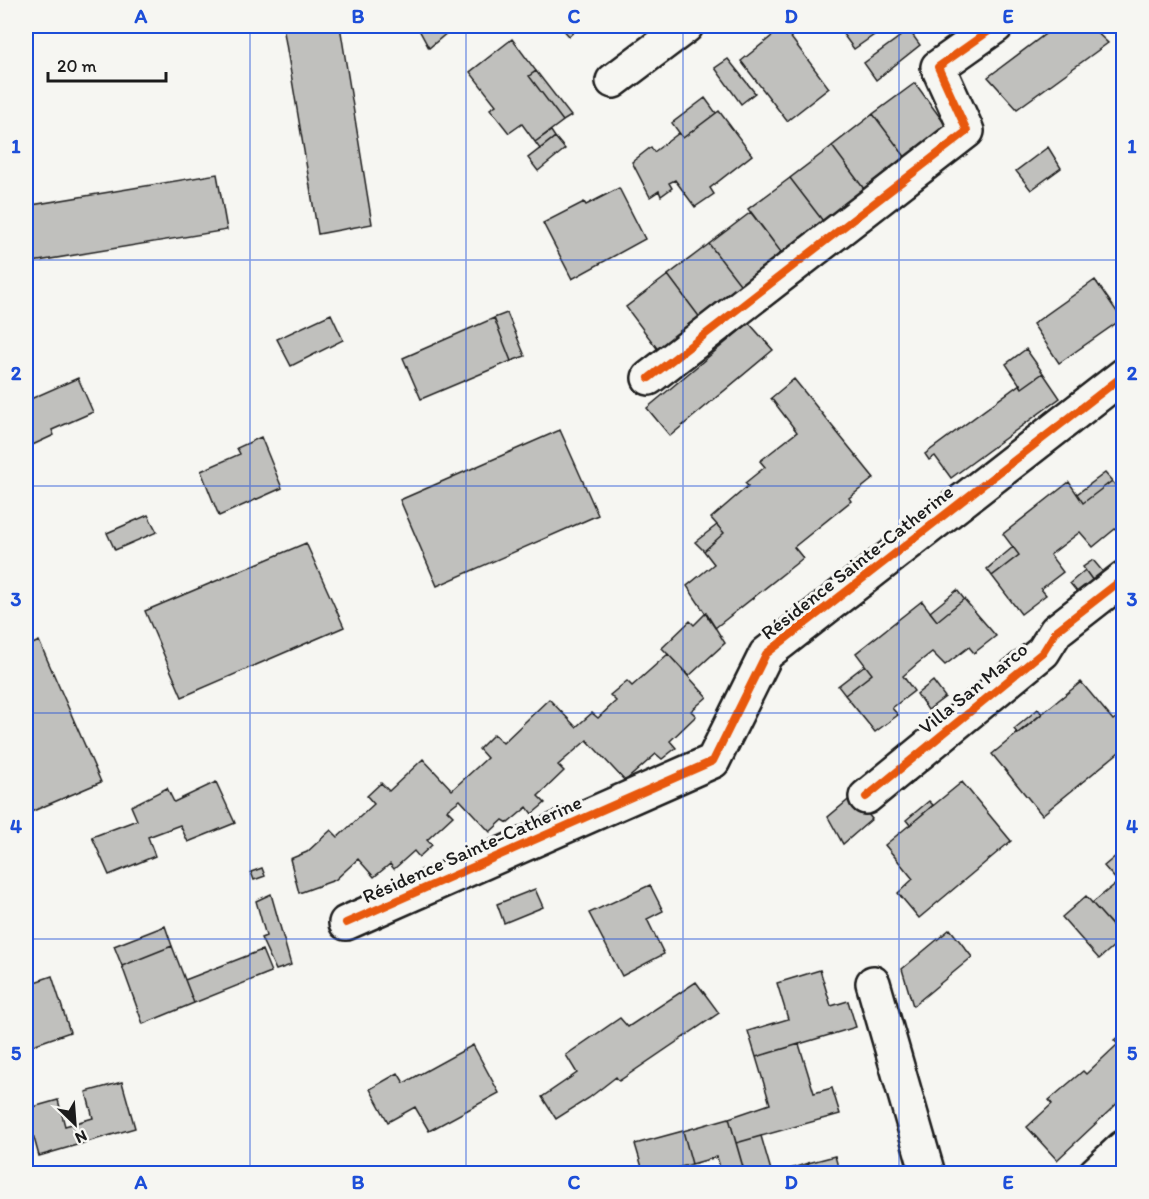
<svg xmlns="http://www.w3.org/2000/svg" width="1149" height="1199" viewBox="0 0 1149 1199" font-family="Itim,sans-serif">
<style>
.building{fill:#c0c0bd;stroke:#1c1c1c;stroke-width:1.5}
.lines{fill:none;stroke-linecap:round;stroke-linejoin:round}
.minor-casing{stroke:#1c1c1c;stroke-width:38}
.minor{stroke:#f6f6f2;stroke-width:33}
.cycleway-casing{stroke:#f6f6f2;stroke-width:11}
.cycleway{stroke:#e8590c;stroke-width:8}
.grid{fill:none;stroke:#1d4ed8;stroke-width:1.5;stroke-opacity:0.55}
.labels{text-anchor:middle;stroke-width:6;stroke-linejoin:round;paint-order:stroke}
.street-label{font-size:20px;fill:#1c1c1c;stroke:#f6f6f2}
.neatline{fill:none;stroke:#1d4ed8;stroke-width:2}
.grid-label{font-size:20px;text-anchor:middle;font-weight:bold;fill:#1d4ed8}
</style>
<rect width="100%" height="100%" fill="#f6f6f2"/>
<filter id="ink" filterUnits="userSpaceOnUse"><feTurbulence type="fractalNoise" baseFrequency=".0167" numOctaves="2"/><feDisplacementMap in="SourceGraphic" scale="12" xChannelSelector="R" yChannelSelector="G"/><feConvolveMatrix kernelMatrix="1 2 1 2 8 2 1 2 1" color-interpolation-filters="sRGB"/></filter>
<g filter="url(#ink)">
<path class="building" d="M283 26H340L372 224 318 234Z
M417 26H455L429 48Z
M560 26H581L569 36Z
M837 26H887L854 49Z
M1056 26H1090L1108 43 1017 109 988 77Z
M783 27 829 88 787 121 741 61Z
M909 30 920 45 876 80 864 63Z
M512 39 536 71 529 76 563 121 535 142 522 124 509 133 490 109 496 105 470 72Z
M728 59 755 93 741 104 715 68Z
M536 71 571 116 563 121 529 76Z
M915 83 950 131 909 162 873 114Z
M705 98 716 113 683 138 672 123Z
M719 111 752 155 710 188 714 194 695 207 675 180 669 183 672 188 661 196 659 191 650 197 632 162 651 147 654 152 679 133 683 138Z
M873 114 909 162 867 193 832 146Z
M551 131 555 137 540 149 535 142Z
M555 137 565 149 538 171 528 158Z
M832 146 867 193 826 225 790 178Z
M1048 147 1061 168 1031 190 1016 171Z
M217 174 227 230 26 263V206Z
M790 178 826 225 784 256 748 209Z
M619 188 645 239 572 279 543 223 584 202 586 205Z
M751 212 784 256 743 288 709 244Z
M709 244 743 288 701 319 668 275Z
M668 275 701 319 659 351 626 307Z
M1095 280 1122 319 1059 363 1033 324Z
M507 313 525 356 511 361 494 318Z
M331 314 343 340 291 366 277 339Z
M494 318 511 361 421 399 403 358Z
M749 323 773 350 670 436 647 408Z
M1026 349 1043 373 1022 388 1006 364Z
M1043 373 1060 398 951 478 935 456 929 460 925 454 1020 384 1022 388Z
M78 378 93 412 52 430 54 435 26 448V401Z
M794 379 874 478 849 498 851 501 794 547 803 558 715 628 687 586 714 564 704 551 724 533 711 518 748 486 745 483 765 467 760 461 797 432 771 398Z
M560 430 598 515 437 586 400 500Z
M261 437 282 488 219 516 201 471 240 454 237 448Z
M1105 473 1112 481 1083 503 1077 494Z
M1112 481 1124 497V531L1120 534 1115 529 1093 547 1080 532 1050 555 1063 572 1041 589 1046 595 1021 614 992 576 1019 555 1003 534 1069 482 1083 503Z
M148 515 157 532 115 550 107 533Z
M717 525 724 533 704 551 695 542Z
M306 543 344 627 182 697 145 611Z
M1013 547 1019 555 992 576 987 569Z
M1093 560 1104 573 1093 581 1083 567Z
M1085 570 1093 581 1078 593 1070 583Z
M957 590 964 599 937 621 930 612Z
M964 599 996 636 974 653 969 647 945 665 932 652 918 663 903 676 914 691 892 708 898 715 875 732 845 695 872 674 856 653 922 601 937 621Z
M706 613 725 643 689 676 662 648 690 621 694 625Z
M39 641 101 782 26 814V647Z
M668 654 707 697 691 711 696 716 670 741 676 748 662 759 656 754 625 781 587 740 558 765 564 771 538 796 545 803 532 814 527 807 508 823 503 820 490 832 460 800 447 810 453 816 427 840 432 845 419 857 414 851 394 869 390 864 374 877 358 859 335 880 299 893 290 859 307 852 331 830 338 837 374 804 367 796 381 783 389 791 423 759 452 790 487 758 479 749 494 734 503 743 549 699 576 727 592 713 598 718 616 701 610 695 627 681 632 686Z
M865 665 872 674 845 695 838 686Z
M933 681 945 697 928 710 917 694Z
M1081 682 1113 720 1124 712V748L1042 815 992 754Z
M1038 709 1042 714 1018 734 1014 729Z
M216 782 235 823 188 842 180 825 148 837 155 856 109 875 92 837 137 820 131 806 167 788 174 802Z
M962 782 1011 841 919 918 898 893 913 879 885 845Z
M853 796 872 819 843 844 828 817Z
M929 801 933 805 910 825 906 820Z
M1124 849V934L1121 935 1092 903 1118 882 1104 866Z
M262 868 265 876 254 880 251 872Z
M650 885 663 911 647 919 664 954 622 976 589 913Z
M535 889 543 907 504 923 497 904Z
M271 894 291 965 276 970 261 938 266 936 256 901Z
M1086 896 1123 938 1099 959 1062 917Z
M165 926 172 946 122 966 114 946Z
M950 929 972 957 913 1006 902 969Z
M172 946 194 1003 143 1024 122 966Z
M262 950 271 972 194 1003 185 980Z
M820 970 831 1006 848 1001 856 1027 756 1057 748 1031 788 1019 777 983Z
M52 976 70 1032 33 1045 28 1031 26 1032V985Z
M696 982 719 1013 619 1081 616 1077 589 1098 556 1119 542 1097 577 1073 566 1055 620 1018 628 1027Z
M1124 1032V1051L1114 1040Z
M799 1044 814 1093 832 1088 840 1114 736 1143 729 1118 770 1104 756 1057Z
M1118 1044 1124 1051V1097L1057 1160 1027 1127 1052 1104 1049 1100 1083 1071 1086 1074Z
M473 1045 499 1093 429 1131 415 1107 388 1122 370 1089 398 1073 404 1083Z
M122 1082 135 1128 39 1156 26 1109 58 1100 65 1126 93 1118 86 1092Z
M729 1118 745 1174H722L717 1157 692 1164 683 1131Z
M683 1131 692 1164 669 1170V1174H644L635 1144Z
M761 1136 772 1174H745L736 1143Z
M835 1156 840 1174H811L808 1163Z
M808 1163 811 1174H775Z"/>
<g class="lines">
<g class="minor-casing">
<path id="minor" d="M613 81 686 26
M649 378 967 131 938 67 996 26
M866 797 1043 652 1056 631 1124 578
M346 923 713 761 766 654 1124 375
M873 983 928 1174
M1095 1174 1124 1147"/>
</g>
<use href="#minor" class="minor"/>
<g class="cycleway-casing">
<path id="cycleway" d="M649 378 967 131 938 67 996 26
M866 797 1043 652 1056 631 1124 578
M346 923 713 761 766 654 1124 375"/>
</g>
<use href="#cycleway" class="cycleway"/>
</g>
</g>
<path class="grid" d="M250 26V1174M466 26V1174M683 26V1174M899 26V1174M26 260H1124M26 486H1124M26 713H1124M26 939H1124"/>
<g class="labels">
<g class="street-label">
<text transform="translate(857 562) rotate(-38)" y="7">Résidence Sainte-Catherine</text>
<text transform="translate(973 688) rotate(-39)" y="7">Villa San Marco</text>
<text transform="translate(472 849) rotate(-24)" y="7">Résidence Sainte-Catherine</text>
</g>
</g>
<rect width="1149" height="1199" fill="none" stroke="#f6f6f2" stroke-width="66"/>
<g transform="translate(75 1124) rotate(155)" stroke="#f6f6f2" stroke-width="4.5" paint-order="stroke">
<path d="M0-4.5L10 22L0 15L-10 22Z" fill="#1c1c1c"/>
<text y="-9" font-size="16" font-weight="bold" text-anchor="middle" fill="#1c1c1c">N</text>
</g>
<path d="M48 72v9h118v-9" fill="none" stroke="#1c1c1c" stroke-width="3"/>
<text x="57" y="72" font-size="18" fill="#1c1c1c" stroke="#f6f6f2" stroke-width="4.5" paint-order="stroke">20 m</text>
<rect x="33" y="33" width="1083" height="1133" class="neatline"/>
<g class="grid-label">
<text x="141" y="23">A</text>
<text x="358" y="23">B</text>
<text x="574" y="23">C</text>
<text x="791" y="23">D</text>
<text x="1008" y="23">E</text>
<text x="16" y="153">1</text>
<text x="1132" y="153">1</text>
<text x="16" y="380">2</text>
<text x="1132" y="380">2</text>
<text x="16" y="606">3</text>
<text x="1132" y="606">3</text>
<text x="16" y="833">4</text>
<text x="1132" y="833">4</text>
<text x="16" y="1060">5</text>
<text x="1132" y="1060">5</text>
<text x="141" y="1189">A</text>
<text x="358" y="1189">B</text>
<text x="574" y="1189">C</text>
<text x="791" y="1189">D</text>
<text x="1008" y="1189">E</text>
</g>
</svg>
